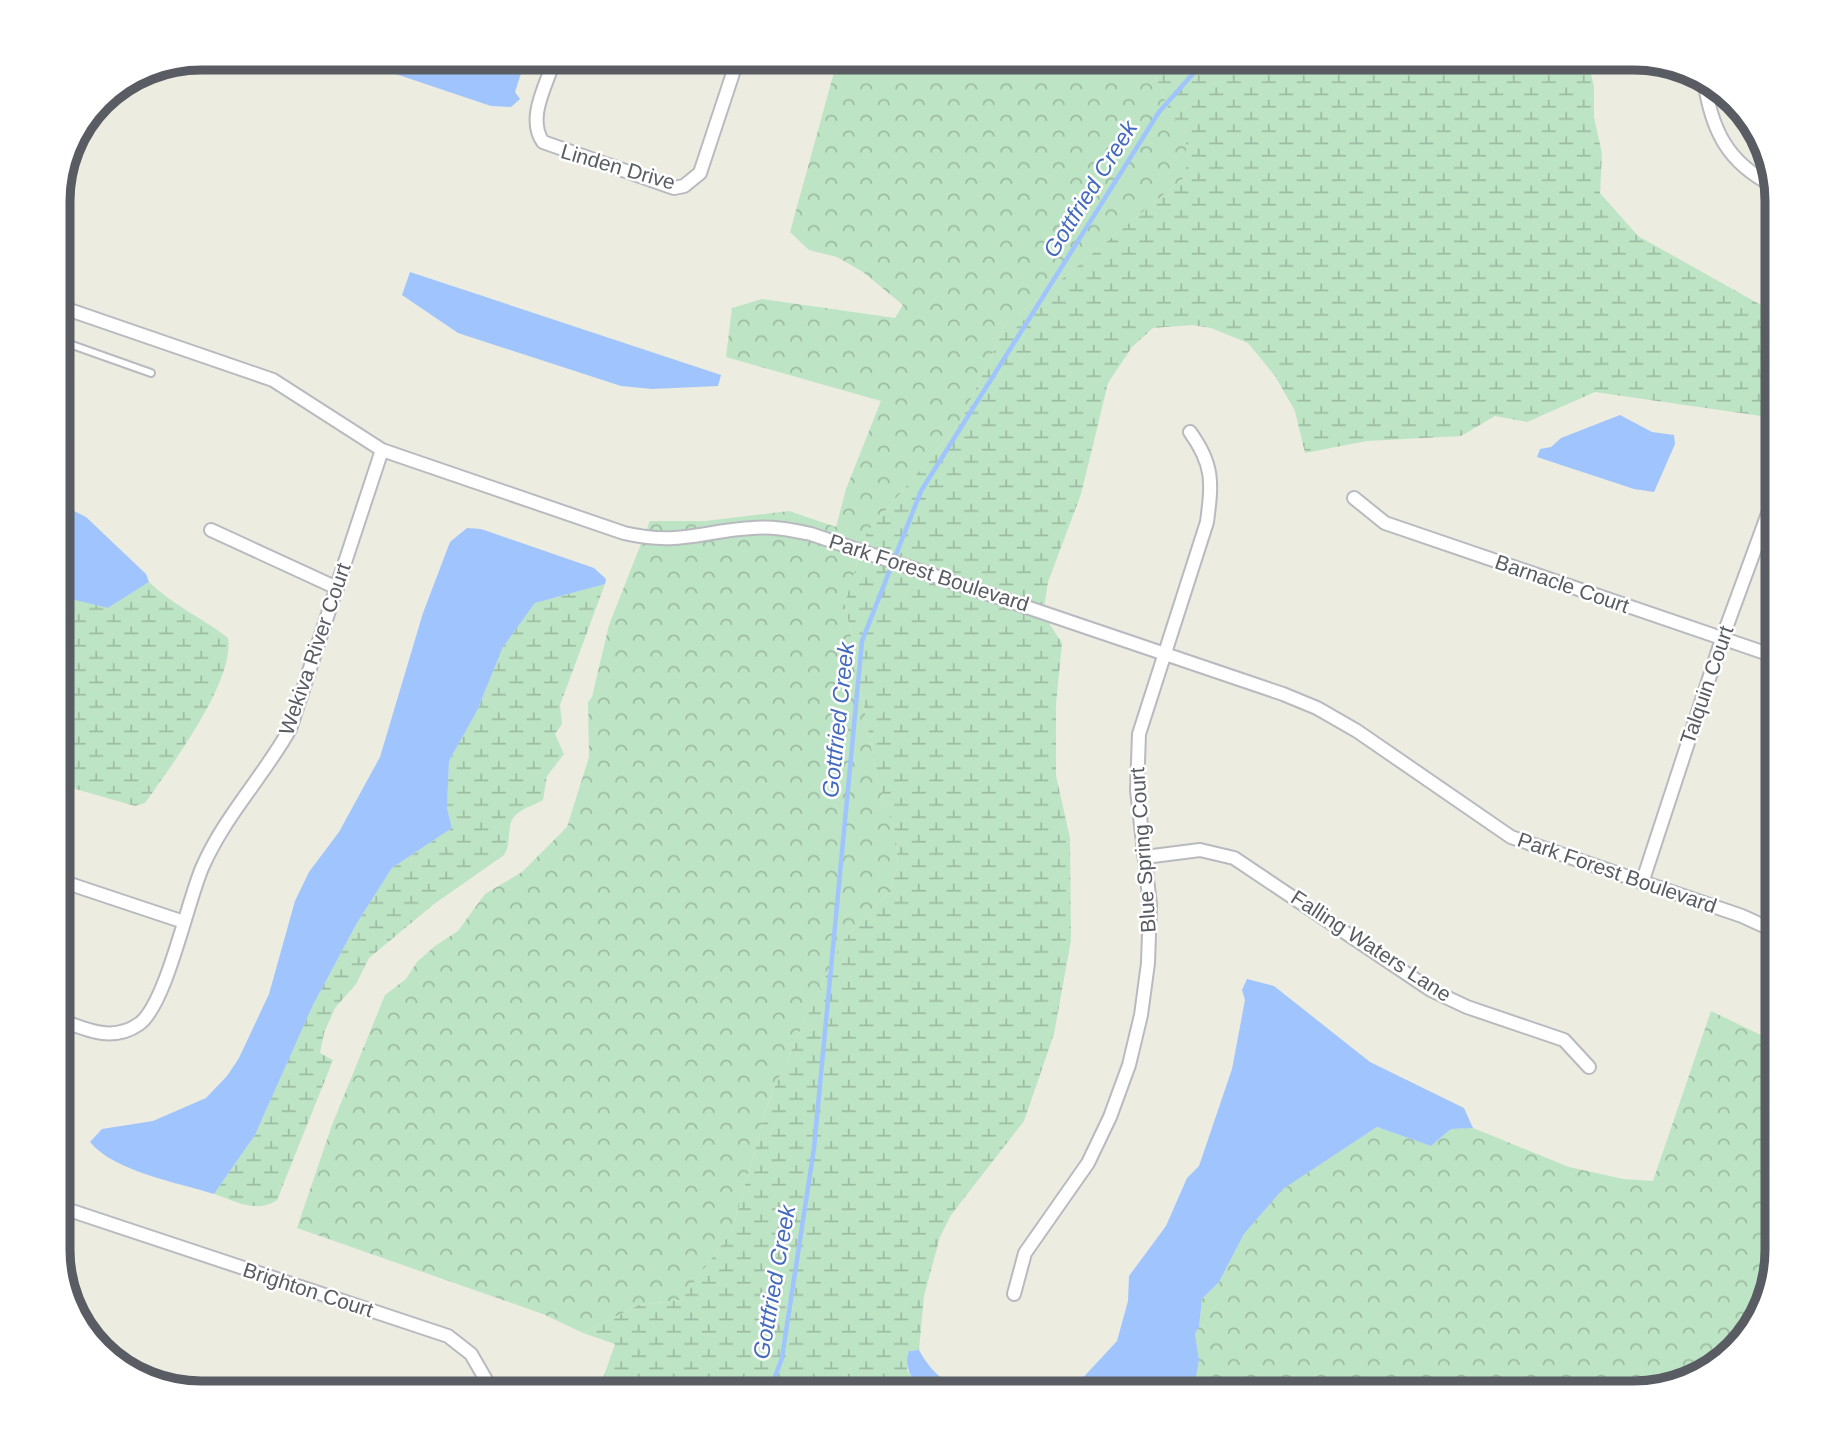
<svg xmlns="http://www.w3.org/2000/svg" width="1835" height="1451" viewBox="0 0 1835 1451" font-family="Arial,sans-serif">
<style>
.forest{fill:url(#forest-crowns)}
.wetland{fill:url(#wetland-marsh)}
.water{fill:#a0c4fd}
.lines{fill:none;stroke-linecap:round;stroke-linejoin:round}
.stream{stroke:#a0c4fd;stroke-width:4.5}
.lane-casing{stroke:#b9bac0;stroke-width:10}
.street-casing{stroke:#b9bac0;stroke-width:16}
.lane{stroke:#fff;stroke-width:6}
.street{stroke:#fff;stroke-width:12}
.labels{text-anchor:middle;stroke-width:5;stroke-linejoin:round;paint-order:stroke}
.street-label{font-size:21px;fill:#595c62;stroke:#fff}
.water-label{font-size:23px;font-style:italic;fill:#446abf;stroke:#fff}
.rim{fill:none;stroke:#595c62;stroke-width:9}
</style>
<defs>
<pattern id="forest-crowns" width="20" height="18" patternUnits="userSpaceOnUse" patternTransform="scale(1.75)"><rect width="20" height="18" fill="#bde4c4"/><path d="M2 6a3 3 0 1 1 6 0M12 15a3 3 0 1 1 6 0" fill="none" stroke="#9dbca3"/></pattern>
<pattern id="wetland-marsh" width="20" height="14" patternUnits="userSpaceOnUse" patternTransform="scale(1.75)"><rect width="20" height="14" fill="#bde4c4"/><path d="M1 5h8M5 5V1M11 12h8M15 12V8" fill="none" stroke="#9dbca3"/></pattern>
</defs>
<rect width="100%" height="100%" fill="#ecece1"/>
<path class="forest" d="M838 58H1141L1154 72 1170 113 1186 133V176L1005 326 959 425 867 532 845 602 877 779 896 836 898 866 889 892 841 943 770 1097 732 1231 681 1300 639 1305 583 1333 543 1314 297 1228 332 1125 385 995 406 979 417 962 435 946 458 931 485 894 522 872 567 827 589 757 588 702 592 697 609 625 650 521H705L789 511 836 527 846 489 881 401 726 357 732 308 762 299 895 318 903 305 863 272 837 257 809 250 790 232Z
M1711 1011 1769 1039 1777 1048V1250L1770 1296 1742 1344 1697 1379 1634 1393 1191 1392 1199 1361 1195 1334 1199 1327 1202 1299 1219 1282 1244 1234 1283 1189 1377 1127 1431 1146 1451 1129 1473 1128 1569 1167 1623 1179 1653 1181Z"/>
<path class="wetland" d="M1141 58H1581L1590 70 1594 87V118L1602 153 1600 193 1638 236 1777 314V367L1761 416 1595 392 1527 422 1495 416 1461 436 1367 441 1305 453 1295 411 1275 376 1248 343 1211 328 1192 325 1153 328 1132 347 1108 383 1081 494 1048 582 1043 614 1062 643 1056 704V776L1070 838 1071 940 1054 1034 1024 1121 951 1215 940 1237 924 1296 919 1350 909 1351 907 1370 922 1393H598L615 1344 583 1333 639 1305 681 1300 732 1231 770 1097 841 943 889 892 898 866 896 836 877 779 845 602 867 532 959 425 1005 326 1186 176V133L1170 113 1154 72Z
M149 582C174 606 201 617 228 638 235 681 171 766 145 803L135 806 58 784V596L108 608Z
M605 584 560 705 562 724 555 734 564 754 547 776 543 800C535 805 525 807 518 813 504 823 513 842 504 855L434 904 369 958 356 984 335 1008 324 1033 320 1053 333 1060 277 1200C257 1214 235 1201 214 1194L255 1135 313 1005 357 923 392 868 452 828 447 808 449 761 477 711 503 647 535 603Z"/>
<path class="water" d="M348 58H526L515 92 520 99 511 107 491 106Z
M410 272 721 375 718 386 652 389 621 386 458 333 402 295Z
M1620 415 1652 432 1674 435 1675 444 1654 492 1634 489 1537 457 1540 449 1551 447 1561 438Z
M58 503 86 517 146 574 149 582 108 608 58 596Z
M467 528 481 529 594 568 606 579 605 584 535 603 503 647 477 711 449 761 447 808 452 828 392 868 357 923 313 1005 255 1135 214 1194C179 1183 113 1171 90 1142L102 1129 153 1121 206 1098 227 1076 239 1058 269 994 295 901 309 872 339 832 380 757 423 613 450 542Z
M1247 979 1274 986 1370 1062 1464 1108 1473 1128 1451 1129 1431 1146 1377 1127 1283 1189 1244 1234 1219 1282 1202 1299 1199 1327 1195 1334 1199 1360 1193 1393H1061L1079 1382 1117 1341 1128 1301 1129 1276 1166 1226 1187 1178 1199 1166 1232 1069 1245 1000 1242 990Z
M919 1350C931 1373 950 1388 974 1393H922C913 1379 903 1369 909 1351Z"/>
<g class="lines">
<path class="stream" d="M769 1393 782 1358 814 1148 862 641 921 491 1159 112 1207 58"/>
<g class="lane-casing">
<path id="lane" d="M58 340 151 373"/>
</g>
<g class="street-casing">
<path id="street" d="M555 58C547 84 526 118 543 142L674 188 684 186 700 173 738 58
M1704 79C1711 129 1727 163 1774 186
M58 306 273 380 382 450 624 533C679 546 701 531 752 528 772 526 792 530 811 534L1283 694 1317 708 1357 731 1511 837 1742 916 1777 932
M1354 498 1385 523 1777 657
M211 530 337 588
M1145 857 1200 850 1234 858 1431 990 1467 1007 1564 1040 1589 1067
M58 880 184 922
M1642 883 1722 639 1777 489
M58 1019C85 1029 112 1043 139 1024 166 1005 187 903 202 868 224 817 263 777 290 729L382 450
M58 1210 72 1211 448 1336 471 1354 493 1392
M1014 1294 1025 1253 1088 1163 1110 1117 1129 1065 1141 1015 1148 963 1150 905 1137 790 1139 734 1207 522C1212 483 1214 465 1190 432"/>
</g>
<use href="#lane" class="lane"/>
<use href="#street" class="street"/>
</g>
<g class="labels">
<g class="street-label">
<text transform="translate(618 167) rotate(16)" y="7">Linden Drive</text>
<text transform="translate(929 573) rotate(18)" y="7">Park Forest Boulevard</text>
<text transform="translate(1562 584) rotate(19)" y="7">Barnacle Court</text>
<text transform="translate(315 649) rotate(-71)" y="7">Wekiva River Court</text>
<text transform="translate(1707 685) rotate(-71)" y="7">Talquin Court</text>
<text transform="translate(1143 850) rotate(-94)" y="7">Blue Spring Court</text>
<text transform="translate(1617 873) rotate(19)" y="7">Park Forest Boulevard</text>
<text transform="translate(1371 946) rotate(33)" y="7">Falling Waters Lane</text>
<text transform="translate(308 1290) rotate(18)" y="7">Brighton Court</text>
</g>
<g class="water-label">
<text transform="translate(1090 189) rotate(-58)" y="8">Gottfried Creek</text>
<text transform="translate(838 720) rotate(-84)" y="8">Gottfried Creek</text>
<text transform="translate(774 1282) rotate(-80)" y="8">Gottfried Creek</text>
</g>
</g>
<path d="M0 0H1835V1451H0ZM201 70H1634A131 131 0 0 1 1765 201V1250A131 131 0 0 1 1634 1381H201A131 131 0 0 1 70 1250V201A131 131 0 0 1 201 70Z" fill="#fff" fill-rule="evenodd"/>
<path class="rim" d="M201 70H1634A131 131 0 0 1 1765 201V1250A131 131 0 0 1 1634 1381H201A131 131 0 0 1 70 1250V201A131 131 0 0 1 201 70Z"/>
</svg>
